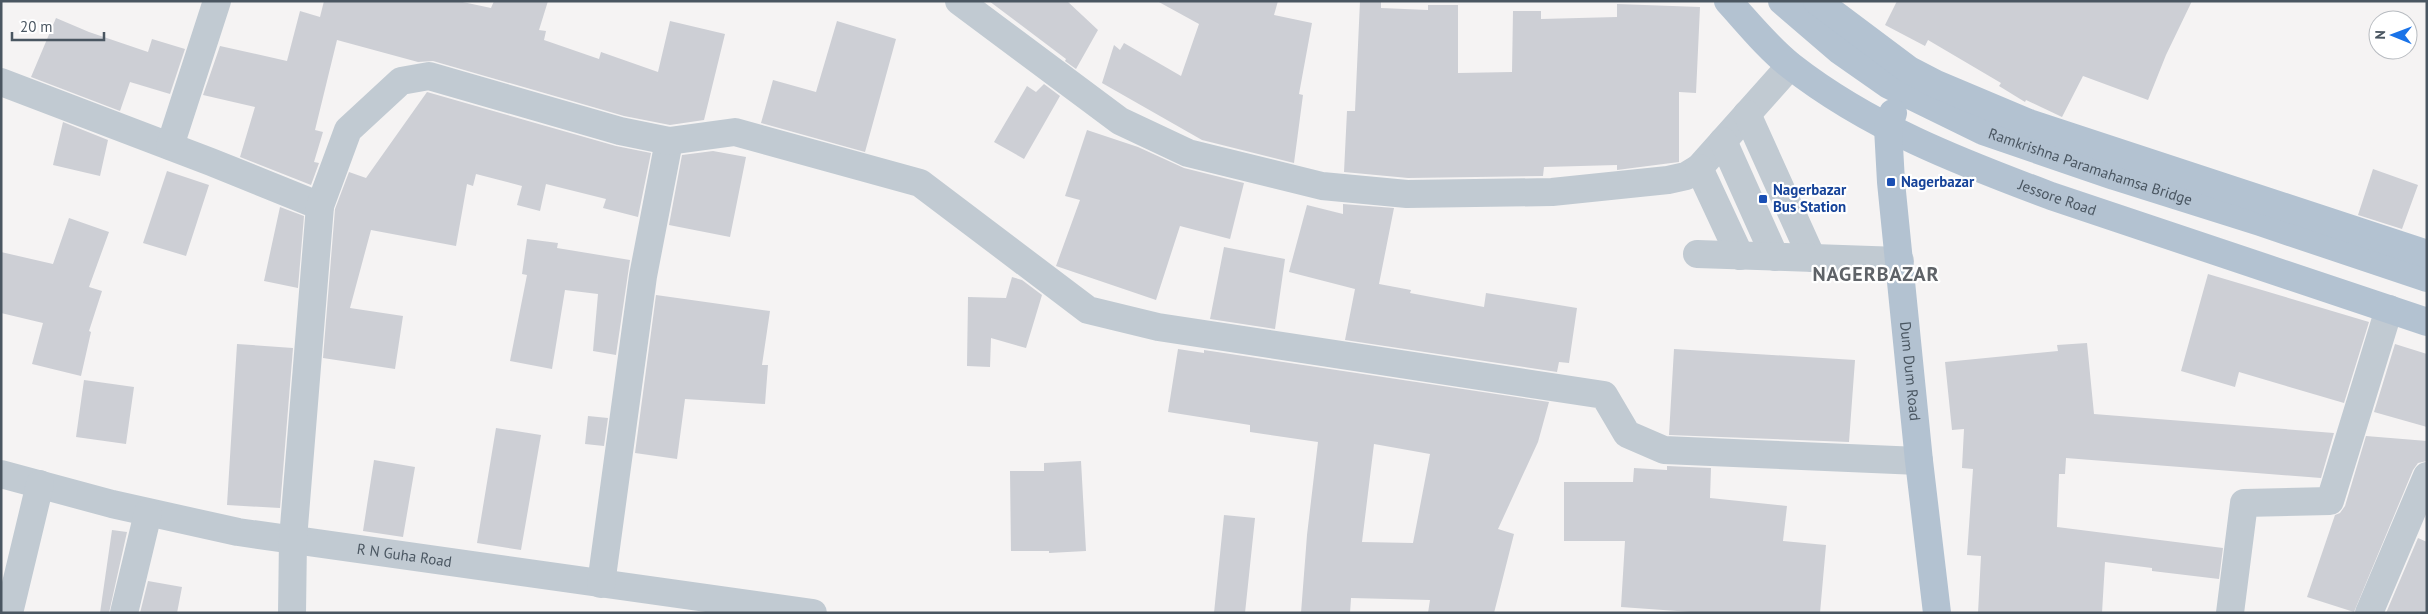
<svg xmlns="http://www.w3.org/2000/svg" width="2428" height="614" viewBox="0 0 2428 614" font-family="'PT Sans',sans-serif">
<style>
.building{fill:#cdcfd5;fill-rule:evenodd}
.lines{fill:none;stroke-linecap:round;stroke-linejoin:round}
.minor{stroke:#c1cad2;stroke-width:28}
.major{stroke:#b3c2d1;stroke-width:28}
.transit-dot{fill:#1a4fb4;stroke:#fff;stroke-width:2}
.labels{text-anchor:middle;stroke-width:4.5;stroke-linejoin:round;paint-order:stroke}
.street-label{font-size:15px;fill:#4a5661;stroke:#fff}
.transit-label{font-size:15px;font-weight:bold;fill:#164399;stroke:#fff;text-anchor:start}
.district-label{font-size:20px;font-weight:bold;letter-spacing:1px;fill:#5f6368;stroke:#fff}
</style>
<rect width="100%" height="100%" fill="#f5f3f3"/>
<path class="building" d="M324 1H458L491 8 494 1H548L539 30 546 31 544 40 599 59 601 52 658 72 670 21 725 34 704 120 670 125 624 116 433 61 418 62 337 40 315 130 323 132 314 162 319 163 311 185 240 157 255 107 203 95 220 46 287 61 300 11 320 17Z
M989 1H1067L1098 30 1076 69 1065 61 1066 59Z
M1157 1H1278L1274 15 1312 23 1299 94 1303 95 1294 163 1202 140 1102 83 1114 45 1120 50 1124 43 1181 76 1199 24Z
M1360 1H1381V8L1428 10V5H1458V73L1512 72 1513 11H1541V19L1617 17V4L1700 7 1696 93 1679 92V162L1617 170V165L1544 167 1543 176 1408 178 1344 172 1347 111H1355Z
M1897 1H2192L2166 55 2148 100 2083 76 2062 117 2026 100 2025 102 1999 86 2001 83 1928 40 1925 46 1885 25Z
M56 18 89 32 148 52 152 39 185 49 170 94 130 82 120 111 31 77Z
M837 21 896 39 865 152 761 123 773 80 816 92Z
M1044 84 1060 96 1024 159 994 142 1027 86 1036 92Z
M427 92 616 146 651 153 638 217 603 208 606 199 546 184 540 211 517 205 522 186 476 174 473 186 467 184 456 246 371 230 350 308 403 316 395 369 323 358 335 209 349 172 366 178Z
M63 122 108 140 100 176 53 165Z
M1087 130 1138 147 1184 168 1244 183 1230 239 1180 226 1156 300 1056 266 1080 200 1065 196Z
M713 151 746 157 730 237 669 225 682 155Z
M2373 169 2418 185 2402 229 2358 215Z
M167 171 209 185 186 256 143 243Z
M1343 204 1394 208 1379 284 1411 290 1410 293 1484 307 1486 293 1577 308 1569 363 1559 362 1557 372 1345 340 1355 289 1289 272 1307 205 1343 214Z
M280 207 304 216 298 288 264 281Z
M69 218 109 232 89 287 102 291 89 331 91 332 81 376 32 364 43 323 1 313V252L53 264Z
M527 239 558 243 557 248 630 260 616 355 593 351 598 294 565 290 552 369 510 361 527 275 522 274Z
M1224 247 1285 259 1275 329 1210 319Z
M2208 274 2369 322 2344 403 2239 372 2235 387 2181 371Z
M1012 277 1022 280 1042 295 1026 348 991 338 990 367 967 366 968 297 1006 298Z
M656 295 770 311 762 365H768L765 404 685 399 677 459 635 453Z
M2087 343 2094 414 2334 433 2321 478 2066 458 2065 474H2059L2057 527 2223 548 2219 579 2152 571V568L2105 562 2102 613H1978L1981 556 1967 555 1973 469 1962 468 1964 429 1952 430 1945 362 2058 351 2057 345Z
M237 344 293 348 280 508 227 505Z
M2395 344 2427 354V427L2374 412Z
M1178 349 1204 353V350L1549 402 1538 442 1498 529 1514 534 1494 613H1428L1430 600 1351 598 1350 613H1301L1307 535 1318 442 1250 432V425L1168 412ZM1374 444 1430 454 1413 543 1362 542Z
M1674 349 1855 360 1849 442 1669 435Z
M84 380 134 387 126 444 76 437Z
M588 416 608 418 604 446 585 444Z
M496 428 541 435 521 550 477 543Z
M2366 436 2427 441V461L2418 463 2413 470 2354 612 2307 597 2335 515 2340 513 2345 506Z
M374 460 415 467 403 537 363 531Z
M1081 461 1086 551 1049 553V551H1011L1010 471H1044V463Z
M1667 466 1711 468 1710 498 1787 506 1783 541 1826 545 1820 613H1705L1621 607 1625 541H1564V482H1633L1634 468 1667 470Z
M1224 515 1255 518 1245 613H1214Z
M112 530 127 532 109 613H100Z
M2418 538 2427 542V613H2386Z
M148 581 182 587 177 613H140Z"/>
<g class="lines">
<g class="minor">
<path d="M959 1 1120 121 1188 153 1322 186 1407 194 1552 192 1668 180 1686 176 1699 168 1790 66"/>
<path d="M1 82 211 162 320 206"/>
<path d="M1747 114 1812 258"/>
<path d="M1723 141 1775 257"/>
<path d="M170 146 217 1"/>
<path d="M1699 168 1740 256"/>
<path d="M1697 254 1900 261"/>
<path id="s1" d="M1 474 112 504 238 532 813 613"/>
<path d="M601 584 643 276 669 141"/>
<path d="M9 613 40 484"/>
<path d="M124 613 148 513"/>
<path d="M292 613 293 539 320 206 348 130 401 81 429 76 620 131 669 141 735 132 920 183 1088 310 1158 327 1604 395 1627 434 1664 450 1919 461"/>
<path d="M2230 613 2244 503 2330 501 2389 309"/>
<path d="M2369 613 2427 476"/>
</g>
<g class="major">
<path id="s2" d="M1728 1C1748 23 1768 48 1791 66 1869 127 1960 162 2051 196L2427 322"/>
<path id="s3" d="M1782 1 1839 50 1889 85 1983 131 2114 176 2260 222 2427 278"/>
<path d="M1817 1 1909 70 1936 84 2029 123 2427 254"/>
<path id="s4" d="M1893 113 1888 128 1891 182 1919 461 1937 613"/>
</g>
</g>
<g class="transit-dot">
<rect x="1886" y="177" width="10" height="10" rx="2.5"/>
<rect x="1758" y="194" width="10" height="10" rx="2.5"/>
</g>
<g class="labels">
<g class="street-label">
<text dy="5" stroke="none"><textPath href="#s3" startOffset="354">Ramkrishna Paramahamsa Bridge</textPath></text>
<text dy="5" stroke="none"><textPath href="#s2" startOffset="389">Jessore Road</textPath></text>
<text dy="5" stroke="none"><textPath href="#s4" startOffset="260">Dum Dum Road</textPath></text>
<text dy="5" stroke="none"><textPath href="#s1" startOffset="412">R N Guha Road</textPath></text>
</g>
<g class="transit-label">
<text x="1901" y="187">Nagerbazar</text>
<text x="1773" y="195">Nagerbazar<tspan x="1773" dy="17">Bus Station</tspan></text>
</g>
<g class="district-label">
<text x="1876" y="281">NAGERBAZAR</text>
</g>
</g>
<rect width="2428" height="614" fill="none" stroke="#4a5661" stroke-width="5"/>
<g transform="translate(2393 35) rotate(271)"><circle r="24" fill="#ffffff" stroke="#b7bbc0"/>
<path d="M0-4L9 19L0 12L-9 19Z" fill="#1a73e8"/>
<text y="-8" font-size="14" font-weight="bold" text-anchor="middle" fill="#4a5661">N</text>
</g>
<path d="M12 32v8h92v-8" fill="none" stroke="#4a5661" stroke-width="2.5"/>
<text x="20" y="32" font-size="15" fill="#4a5661" stroke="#ffffff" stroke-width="4" paint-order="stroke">20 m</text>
</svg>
